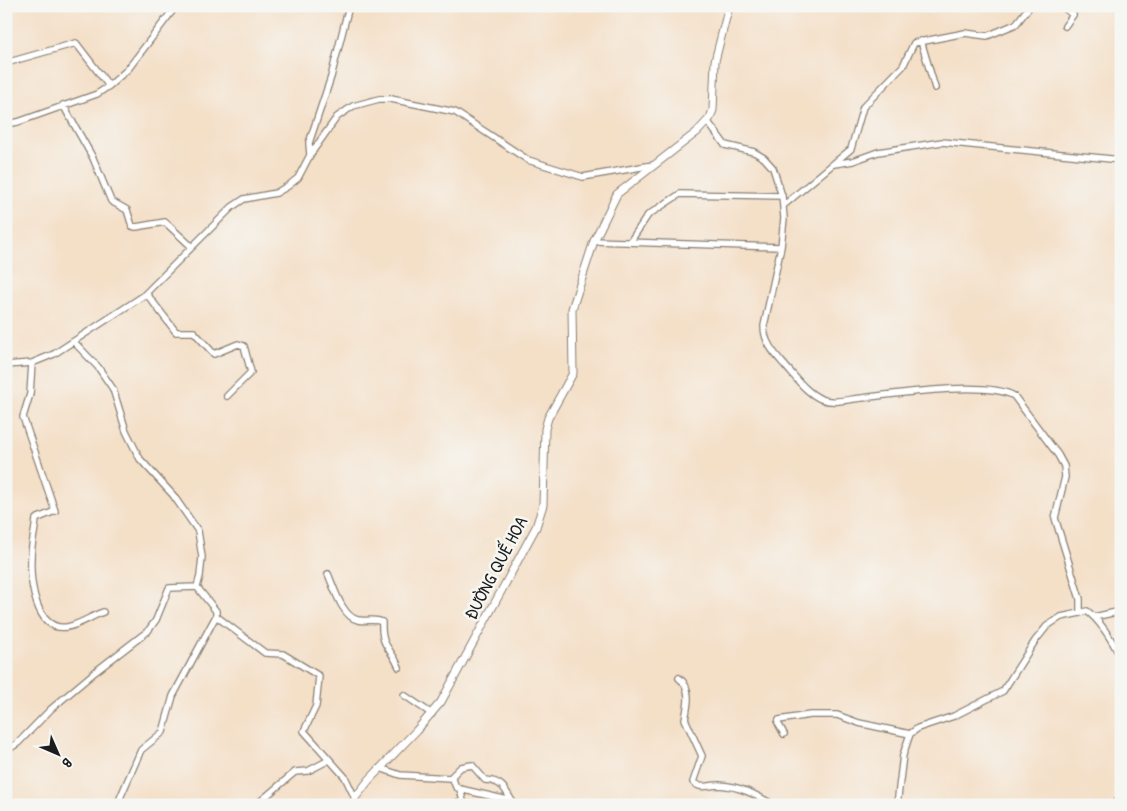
<svg xmlns="http://www.w3.org/2000/svg" width="1127" height="811" viewBox="0 0 1127 811" font-family="'Patrick Hand',sans-serif">
<style>
.lines{fill:none;stroke-linecap:round;stroke-linejoin:round}
.minor-casing{stroke:#887e72;stroke-width:8}
.tertiary-casing{stroke:#887e72;stroke-width:9}
.minor{stroke:#fff;stroke-width:5.5}
.tertiary{stroke:#fff;stroke-width:7}
.labels{text-anchor:middle;stroke-width:5;stroke-linejoin:round;paint-order:stroke}
.street-label{font-size:18px;fill:#1c1c1c;stroke:#f6f6f2}
</style>
<rect width="100%" height="100%" fill="#f6f6f2"/>
<filter id="ink" filterUnits="userSpaceOnUse"><feTurbulence type="fractalNoise" baseFrequency=".02" numOctaves="2"/><feDisplacementMap in="SourceGraphic" scale="10" xChannelSelector="R" yChannelSelector="G"/><feConvolveMatrix kernelMatrix="1 2 1 2 8 2 1 2 1" color-interpolation-filters="sRGB"/></filter>
<filter id="wash" filterUnits="userSpaceOnUse"><feTurbulence type="fractalNoise" baseFrequency=".0096" numOctaves="4" result="noise"/><feDisplacementMap in="SourceGraphic" scale="20" xChannelSelector="R" yChannelSelector="G"/><feGaussianBlur stdDeviation="1.12" result="paint"/><feColorMatrix in="noise" values="0 0 0 0 0 0 0 0 0 0 0 0 0 0 0 0 0 1.4 0 .05"/><feComposite in="paint" operator="in"/></filter>
<g filter="url(#wash)">
<rect width="100%" height="100%" fill="#f4dfc7"/>
</g>
<g filter="url(#ink)">
<g class="lines">
<g class="minor-casing">
<path id="minor" d="M883 6 885 7
M1062 6 1073 15 1065 26
M921 41 935 88
M6 63 76 43 109 86
M63 105 93 158 111 201 127 210 132 226 136 227 165 222 192 247
M708 122 725 145 754 152 764 158 773 168 782 196 784 218 781 247 764 326C764 344 776 355 787 368 797 379 807 393 821 399 833 404 850 399 862 398 895 394 987 380 1014 396L1058 455 1064 466 1065 477 1055 518 1080 599V613L1087 611C1102 622 1113 642 1121 658
M6 124 18 122 97 94 109 86 128 69 176 6
M310 155 309 143 331 77 349 6
M834 164 853 161 878 152 942 142 1121 160
M784 205 851 149 863 107 903 66 914 43 965 33 987 36 1016 24 1030 6
M594 241 781 247
M630 242 648 215 680 194 782 196
M146 293 176 332H194L214 354 238 344 244 346 251 372 227 396
M74 342 98 367 113 389 126 431 140 459 173 495 198 531 202 557 200 576 197 587 216 611V616L173 696 163 732 141 750 117 805
M32 363 30 394 23 417 55 511 36 519C35 532 31 545 31 558 30 580 35 632 67 627 79 625 92 616 103 612
M6 365 32 363 54 354 143 296 232 207 244 199 276 193 288 186 298 178 310 155 337 117 353 106 379 99H391L455 112 528 160 583 177 653 165
M328 574C334 587 342 617 358 620 367 622 374 618 382 622 381 648 390 646 399 667
M216 616 265 653 283 654 319 676 316 706 304 731 345 777 355 798
M1094 617 1121 611
M679 678C692 688 688 705 685 719L702 756 693 782C701 790 709 785 719 785 740 786 756 795 774 805
M404 695 432 714
M784 734 778 723 779 720 810 715H837L859 723 910 734
M6 751 18 743 51 709 95 672 148 631 156 620 169 588 197 587
M380 768 400 775 450 778 461 767 472 765 485 780C503 781 505 789 514 805
M452 777 456 787 460 789 512 801
M460 789 464 805
M458 802 459 805
M256 805 295 772 308 771 329 760
M897 805 903 755 910 734 918 728 954 716 1003 691 1035 641 1047 626 1061 617 1080 613
M1115 805 1121 796"/>
</g>
<g class="tertiary-casing">
<path id="tertiary" d="M353 805 355 798 369 780 416 731 441 702 536 527 543 505 545 429 548 418 573 373 572 309 594 241 617 194 697 132 710 118 713 110 715 61 729 6"/>
</g>
<use href="#minor" class="minor"/>
<use href="#tertiary" class="tertiary"/>
</g>
</g>
<g class="labels">
<g class="street-label">
<text transform="translate(496 568) rotate(-62)" y="6">ĐƯỜNG QUẾ HOA</text>
</g>
</g>
<rect width="1127" height="811" fill="none" stroke="#f6f6f2" stroke-width="25"/>
<g transform="translate(58 754) rotate(135)" stroke="#f6f6f2" stroke-width="4" paint-order="stroke">
<path d="M0-4L9 19L0 12L-9 19Z" fill="#1c1c1c"/>
<text y="-8" font-size="14" font-weight="bold" text-anchor="middle" fill="#1c1c1c">B</text>
</g>
</svg>
